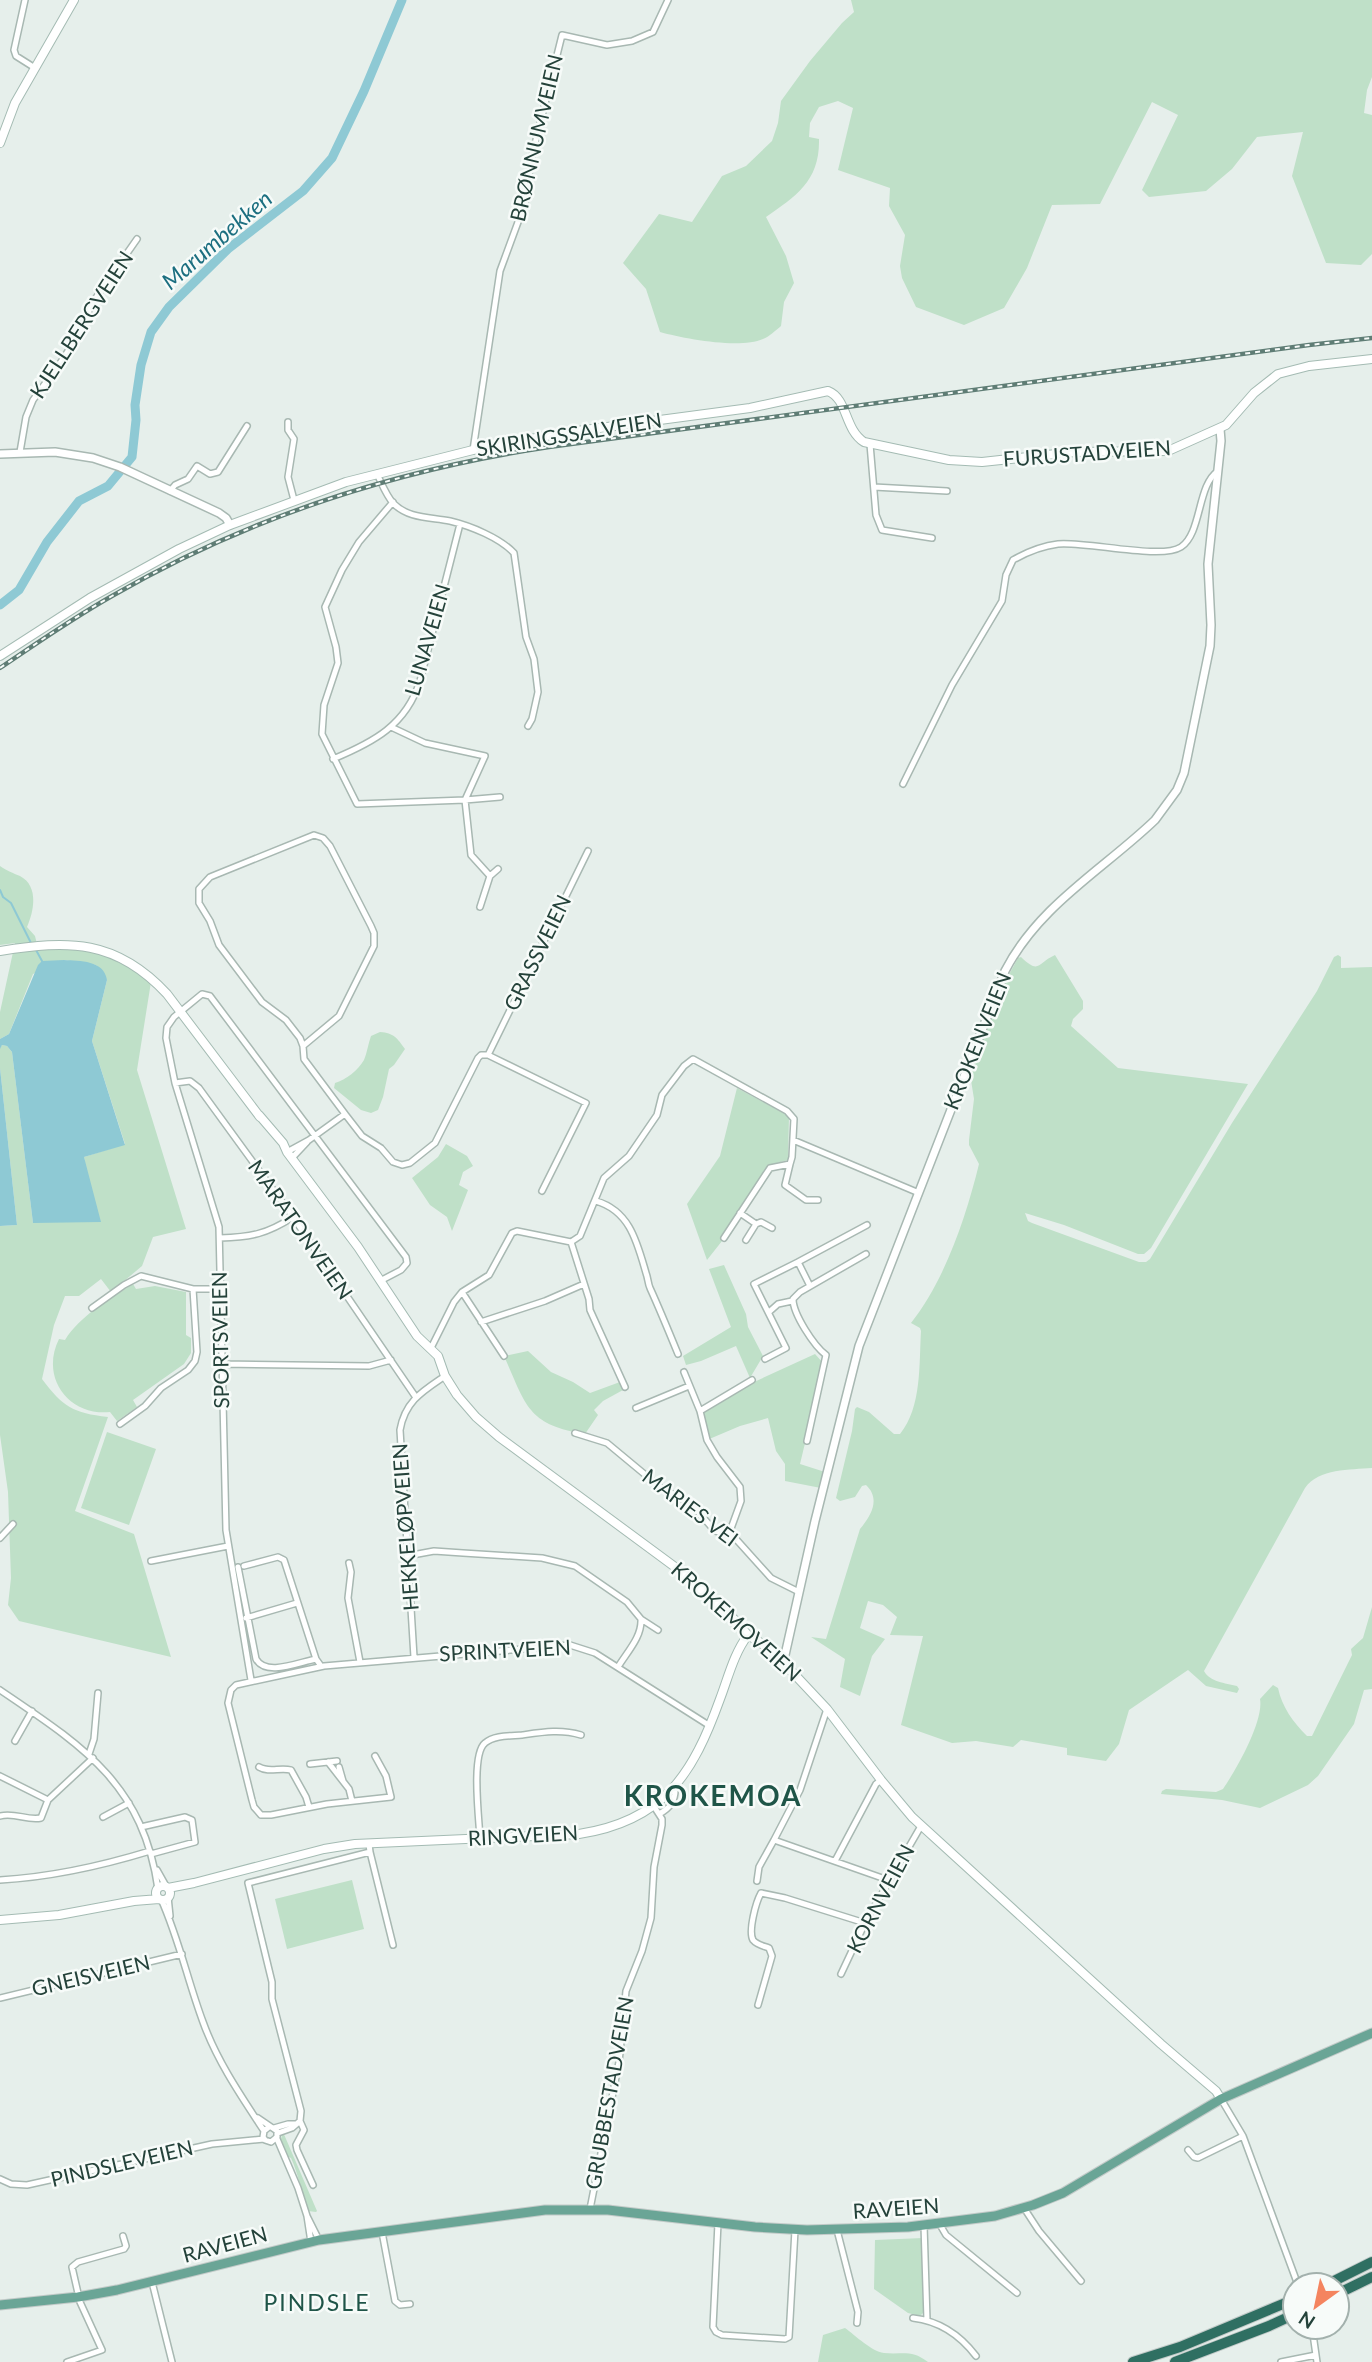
<svg xmlns="http://www.w3.org/2000/svg" width="1372" height="2362" viewBox="0 0 1372 2362" font-family="Lato,sans-serif">
<style>
.green{fill:#bfe0c8}
.water{fill:#8ec9d4}
.lines{fill:none;stroke-linecap:round;stroke-linejoin:round}
.stream{stroke:#8ec9d4;stroke-width:2}
.river{stroke:#8ec9d4;stroke-width:9}
.minor-casing{stroke:#a8b8b2;stroke-width:8}
.tertiary-casing{stroke:#a8b8b2;stroke-width:10}
.secondary-casing{stroke:#a4bbb3;stroke-width:10}
.primary-casing{stroke:#c2cac8;stroke-width:11}
.motorway-casing{stroke:#c2cac8;stroke-width:12}
.minor{stroke:#fff;stroke-width:5}
.tertiary{stroke:#fff;stroke-width:7}
.secondary{stroke:#fff;stroke-width:8}
.primary{stroke:#6aa596;stroke-width:9}
.motorway{stroke:#2f6f62;stroke-width:10}
.rail-casing{stroke:#5f7d75;stroke-width:4.5}
.rail{stroke:#f7fbf9;stroke-width:2;stroke-dasharray:5;stroke-linecap:butt}
.labels{text-anchor:middle;stroke-width:5;stroke-linejoin:round;paint-order:stroke}
.street-label{font-size:21px;fill:#24423a;stroke:#f7fbf9}
.water-label{font-size:23px;font-style:italic;fill:#1c6f80;stroke:#f7fbf9}
.neighbourhood-label{font-size:23px;letter-spacing:2px;fill:#1f5548;stroke:#f7fbf9}
.district-label{font-size:28px;font-weight:bold;letter-spacing:2px;fill:#1f5548;stroke:#f7fbf9}
</style>
<rect width="100%" height="100%" fill="#e6efeb"/>
<path class="green" d="M851 0H1372V77L1367 90 1364 113 1372 115V254L1361 265 1326 263 1292 176 1303 132 1257 137 1232 169 1206 191 1149 197 1142 190 1178 115 1152 102 1100 204 1052 205 1027 268 1004 308 964 325 916 307 902 278 900 266 905 235 889 206 890 188 838 170 853 108 838 101 819 107 810 123 809 137 819 139C820 181 796 196 766 217L786 256 794 283 784 302 781 326C776 330 769 337 763 339 740 349 685 339 660 332L646 289 623 263 659 214 692 222 722 176 746 166 772 141 778 123 781 101 810 61 842 23 854 12Z
M0 866C7 871 13 873 20 876 39 886 34 911 27 927L35 936 38 948C84 946 114 955 151 982L137 1070 186 1229 153 1237 142 1266 111 1292 101 1279 79 1296H65L54 1325 42 1379C63 1407 73 1413 108 1417L75 1511 134 1534 171 1657 19 1621 8 1605 11 1578 8 1492 0 1435V1226L17 1225 0 1068V1048L2 1045 7 1046 12 1052 33 1223 85 1164 84 1157 125 1144 92 1041 107 980 96 965 64 960 33 974 9 1034 0 1039V1012L15 943 0 945Z
M1055 955 1083 1001V1009L1073 1019 1071 1026 1118 1068 1248 1084 1151 1248 1144 1254H1138L1064 1225 1025 1213 1028 1221 1032 1223 1139 1262H1146L1150 1259 1232 1123 1317 991 1334 957 1338 955 1341 957V968L1372 967V1468C1350 1470 1319 1468 1305 1488L1204 1671C1210 1682 1225 1683 1237 1686L1239 1689 1237 1693 1206 1686 1188 1670 1129 1710 1119 1744 1106 1761 1067 1755V1748L1021 1740 1013 1747 976 1741 952 1743 901 1725 923 1636 890 1635 897 1617 883 1605 868 1601 860 1628 885 1639 872 1656 860 1696 840 1687 845 1659 811 1637 826 1639 860 1529C871 1516 881 1499 866 1485L862 1486 855 1497 840 1501 836 1498 852 1431 855 1409 857 1407 869 1412 894 1434H900C922 1407 919 1364 921 1331L920 1328 911 1323C945 1280 966 1217 979 1164L969 1145V1140L974 1099 970 1074 972 1066 1006 980 1018 958 1021 957C1040 975 1037 963 1055 955Z
M380 1032C394 1033 397 1038 405 1049L394 1065 389 1069 383 1097 378 1110 371 1113 361 1110 334 1088 335 1083C346 1080 358 1070 364 1060 367 1053 368 1044 371 1036Z
M737 1088 789 1116 788 1160 769 1165 722 1241 707 1260 687 1204 720 1156Z
M446 1144 467 1156 473 1166 463 1172 459 1185 468 1190 452 1231 447 1217 430 1205 412 1178 438 1157Z
M724 1265 746 1314 748 1327 763 1356 750 1378 736 1346 701 1361 686 1365 683 1356 731 1327 709 1269Z
M133 1284 136 1289 155 1286 186 1292V1335L191 1338V1353L184 1364 133 1400 137 1407 117 1421 110 1412C68 1416 40 1377 59 1339L65 1340C80 1316 109 1299 133 1284Z
M528 1351 551 1372 573 1382 590 1393 620 1382 623 1390 603 1401 594 1410 598 1415 585 1434C527 1425 526 1405 504 1356Z
M815 1354 824 1364 800 1464 825 1472 821 1488 785 1481V1464L776 1451 768 1418 740 1426 707 1440 700 1411 728 1394Z
M107 1432 156 1449 129 1525 81 1508Z
M1372 1607V1689L1364 1690 1354 1724 1318 1776 1308 1785 1260 1808 1222 1800 1161 1794 1162 1791 1166 1789 1216 1792 1223 1789C1236 1770 1264 1721 1260 1699L1273 1685 1278 1688C1282 1707 1293 1722 1307 1736H1312L1349 1661 1352 1655 1351 1649 1363 1638Z
M352 1880 364 1929 287 1949 275 1899Z
M283 2132 317 2211 316 2212 308 2211C301 2193 299 2175 291 2158L286 2156 280 2142Z
M923 2238 925 2311 920 2316 908 2313 874 2289 875 2240Z
M845 2328C856 2336 871 2351 884 2353 903 2355 911 2349 928 2362H818L823 2335Z"/>
<path class="water" d="M64 960C80 961 104 960 107 980L92 1041 125 1145 84 1157 101 1222 33 1223 12 1052 7 1046 2 1045 0 1049V1039L9 1034 38 965 42 961Z
M0 1068 17 1225 0 1226Z"/>
<g class="lines">
<path class="stream" d="M0 890 3 897 11 903 31 943
M36 950 42 961"/>
<path class="river" d="M0 605 19 590 47 542 79 501 108 486 132 457 136 420 135 405 141 365 151 332 169 307 228 249 303 191 332 158 364 91 402 0"/>
<g class="minor-casing">
<path id="minor" d="M25 0 14 50 16 56 35 68
M288 422V430L294 439 288 477 294 500
M870 444 876 515 882 530 932 538
M473 450 500 271 525 203 531 160 562 35 607 45 632 41 653 32 668 0
M20 452 26 417 33 400 63 359 79 333 93 302 137 239
M377 474C382 484 386 495 393 503 408 519 431 517 450 521 471 526 500 538 514 553L526 637 534 659 538 692 532 719 528 726
M874 487 947 491
M170 491 175 485 188 479 197 466 210 474 218 472 247 426
M391 727 425 743 485 756 465 800 357 804 322 734 324 705 338 663 336 647 325 607 342 570 359 542 393 502
M333 759C374 742 406 725 420 681L460 524
M903 784 952 685 1002 601 1006 575 1013 560C1027 552 1042 546 1058 544 1086 541 1161 560 1181 547 1202 533 1197 485 1218 471
M490 876 471 855 465 800 500 797
M480 907 490 876 498 869
M303 1046 339 1016 374 946V933L371 926 330 846 323 838 314 835 210 877 199 889V903L210 921 219 945 262 1002 286 1020 300 1038 303 1046 304 1059 345 1114
M488 1055 588 851
M175 1083 190 1081 199 1088 293 1217 415 1396
M793 1140 919 1193
M287 1152 309 1140 345 1114 362 1136 381 1148 393 1162 402 1165 410 1163 435 1143 478 1058 481 1055H488L586 1103 542 1191
M292 1158 307 1142
M790 1164 785 1185 806 1200H818
M596 1201C630 1211 637 1242 646 1273 648 1278 648 1284 650 1288 660 1310 669 1332 678 1354
M740 1213 756 1224
M220 1238C251 1237 267 1234 293 1217
M746 1240 756 1224 761 1222 772 1228
M571 1242 589 1299 590 1310 625 1387
M810 1286 798 1262 867 1225
M462 1292 504 1356
M92 1308 124 1285 141 1276 193 1289H220
M769 1312 778 1304 792 1301
M481 1322 545 1301 584 1284
M431 1348 454 1302 462 1292 489 1275 512 1233 517 1231 571 1242 580 1236 604 1178 629 1156 657 1115 662 1095 684 1066 693 1059 787 1111 794 1119 792 1157 790 1164 770 1168 724 1238
M765 1359 786 1348 754 1284 798 1262
M222 1364 369 1366 391 1360
M684 1372 700 1411 707 1440 717 1457 740 1487 741 1501 729 1534
M636 1408 689 1386
M700 1411 752 1380
M120 1424 145 1406 161 1388 188 1370 195 1361 197 1352 193 1289
M575 1433 607 1443 660 1487 692 1505 715 1531 729 1534 735 1538 771 1578 799 1592
M807 1441 826 1355C814 1346 793 1314 793 1299L800 1292 866 1254
M0 1538 13 1524
M407 1556 434 1551 463 1553 542 1558 575 1566 627 1602 641 1619C642 1637 627 1652 618 1667
M151 1561 228 1546
M349 1563 351 1572 348 1598 360 1662
M244 1566 278 1557 284 1560 316 1659 321 1666
M238 1567 256 1659C266 1677 299 1662 316 1659
M246 1618 297 1603
M641 1619 658 1630
M414 1657 400 1430C405 1401 423 1391 445 1376
M251 1680 226 1530 219 1227 175 1083 166 1038 167 1027 174 1017 202 994 210 996 406 1257 407 1263 401 1270 380 1281
M0 1690C81 1745 143 1783 158 1889
M15 1741 32 1711
M89 1754 94 1739 98 1693
M375 1756 386 1776 391 1797 327 1804 271 1815H261L254 1807 252 1800 228 1703 231 1690 236 1685 324 1666 570 1645 595 1653 710 1726
M328 1762 349 1789 352 1801
M310 1764 337 1761
M259 1767C269 1773 280 1767 291 1770L306 1797 309 1807
M339 1767 343 1781
M0 1776 48 1800
M659 1814C671 1808 676 1800 675 1787
M0 1816C15 1812 27 1821 41 1818L48 1800 93 1758
M103 1817 129 1803
M141 1827 185 1817 192 1820 195 1842 151 1854
M480 1838C479 1819 471 1754 485 1743 494 1735 511 1736 522 1735 543 1732 561 1729 581 1735
M774 1840 800 1790 827 1709
M370 1852 393 1945
M835 1861 876 1784 881 1780
M157 1870 166 1886
M0 1880C52 1877 101 1866 150 1851
M757 1881 759 1867 774 1840 888 1880
M168 1897 170 1916
M161 1899C179 1939 188 1982 203 2022 217 2061 241 2096 264 2131
M841 1974 865 1923 921 1826
M0 1998 182 1954
M758 2005 772 1956 769 1948C764 1946 757 1945 753 1940 748 1931 756 1902 761 1893L785 1898 865 1923
M1221 2099 1243 2136 1298 2285
M258 2118 277 2131V2137L271 2142 265 2140 263 2137 264 2131 269 2127
M274 2128 288 2124H296
M278 2133 292 2128 300 2121
M277 2139 298 2188 307 2216 311 2242
M1188 2150 1194 2157 1198 2158 1243 2136
M0 2179 11 2184 27 2185 212 2144 264 2139
M313 2185 297 2150 296 2145 304 2130 300 2121 301 2111 272 1999V1982L248 1883 370 1852 369 1844
M1024 2208 1039 2231 1081 2281
M590 2209 619 2062 626 1991 642 1951 651 1918 654 1867 662 1825V1819L653 1805
M307 2216 319 2240
M718 2223 713 2327 716 2332 722 2335 785 2339 789 2337 795 2230
M939 2223 946 2235 1017 2293
M924 2225 927 2320
M837 2230 858 2312 857 2323
M382 2232 395 2301 400 2305 410 2304
M152 2282 172 2362
M913 2318C939 2321 960 2335 976 2356
M1312 2327 1317 2362
M67 2362 102 2350 80 2302 72 2267 78 2262 124 2249 126 2246 123 2236
M1281 2362 1316 2355"/>
</g>
<g class="tertiary-casing">
<path id="tertiary" d="M0 454 55 452 93 458 120 467 219 513 226 518 230 525
M781 1660 785 1655 815 1521 859 1346 1005 971C1039 905 1104 869 1155 820L1177 790 1184 773 1210 646 1211 625 1208 564 1221 441 1220 429"/>
</g>
<g class="secondary-casing">
<path id="secondary" d="M0 143 15 103 74 0
M0 656 90 598 179 549 230 525 346 482 473 450 562 433 750 408 828 391C848 399 844 429 864 442L949 460 982 462 1075 452 1168 451 1226 425 1254 393 1278 374 1309 366 1372 359
M0 951C69 940 116 939 167 994L260 1117
M259 1115 283 1143 287 1152 358 1247 417 1336 438 1356 445 1376 457 1395 476 1417 499 1437 675 1567 735 1620 748 1635 761 1643 781 1660 827 1709 881 1780 912 1817 1161 2044 1216 2091 1221 2099
M156 1893a7 7 0 1 1 14 0a7 7 0 1 1-14 0Z
M168 1888 194 1883 324 1849 355 1844 579 1834C664 1821 693 1774 720 1699 728 1678 734 1653 748 1635
M0 1920 59 1915 134 1901 159 1899"/>
</g>
<g class="primary-casing">
<path id="primary" d="M0 2305 78 2297 117 2290 319 2240 545 2210H608L755 2227 807 2230 908 2227 995 2216 1033 2205 1063 2193 1221 2099 1372 2033"/>
</g>
<g class="motorway-casing">
<path id="motorway" d="M1326 2285 1372 2262
M1337 2294 1372 2277
M1133 2362 1180 2347 1295 2299
M1175 2362 1269 2326 1295 2314"/>
</g>
<use href="#minor" class="minor"/>
<use href="#tertiary" class="tertiary"/>
<use href="#secondary" class="secondary"/>
<use href="#primary" class="primary"/>
<use href="#motorway" class="motorway"/>
<g class="rail-casing">
<path id="rail" d="M0 668C37 643 73 618 112 596 247 518 395 470 549 447L1309 345 1372 338"/>
</g>
<use href="#rail" class="rail"/>
</g>
<g class="labels">
<g class="street-label">
<text transform="translate(537 138) rotate(-77)" y="7">BRØNNUMVEIEN</text>
<text transform="translate(82 325) rotate(-57)" y="7">KJELLBERGVEIEN</text>
<text transform="translate(569 435) rotate(-9)" y="7">SKIRINGSSALVEIEN</text>
<text transform="translate(1087 454) rotate(-4)" y="7">FURUSTADVEIEN</text>
<text transform="translate(428 640) rotate(-74)" y="7">LUNAVEIEN</text>
<text transform="translate(538 953) rotate(-64)" y="7">GRASSVEIEN</text>
<text transform="translate(978 1041) rotate(-68)" y="7">KROKENVEIEN</text>
<text transform="translate(300 1230) rotate(55)" y="7">MARATONVEIEN</text>
<text transform="translate(221 1340) rotate(-91)" y="7">SPORTSVEIEN</text>
<text transform="translate(690 1508) rotate(37)" y="7">MARIES VEI</text>
<text transform="translate(406 1527) rotate(-94)" y="7">HEKKELØPVEIEN</text>
<text transform="translate(736 1622) rotate(42)" y="7">KROKEMOVEIEN</text>
<text transform="translate(505 1651) rotate(-3)" y="7">SPRINTVEIEN</text>
<text transform="translate(523 1836) rotate(-3)" y="7">RINGVEIEN</text>
<text transform="translate(881 1899) rotate(-62)" y="7">KORNVEIEN</text>
<text transform="translate(91 1976) rotate(-13)" y="7">GNEISVEIEN</text>
<text transform="translate(610 2093) rotate(-80)" y="7">GRUBBESTADVEIEN</text>
<text transform="translate(122 2164) rotate(-13)" y="7">PINDSLEVEIEN</text>
<text transform="translate(896 2209) rotate(-4)" y="7">RAVEIEN</text>
<text transform="translate(225 2245) rotate(-15)" y="7">RAVEIEN</text>
</g>
<g class="water-label">
<text transform="translate(217 240) rotate(-41)" y="8">Marumbekken</text>
</g>
<g class="neighbourhood-label">
<text x="317" y="2311">PINDSLE</text>
</g>
<g class="district-label">
<text x="713" y="1806">KROKEMOA</text>
</g>
</g>
<g transform="translate(1316 2306) rotate(213)"><circle r="33" fill="#f7fbf9" stroke="#a3b1ad" stroke-width="2"/>
<path d="M0-5L12 26L0 18L-12 26Z" fill="#f4845f"/>
<text y="-10" font-size="19" font-weight="bold" text-anchor="middle" fill="#24423a">N</text>
</g>
</svg>
